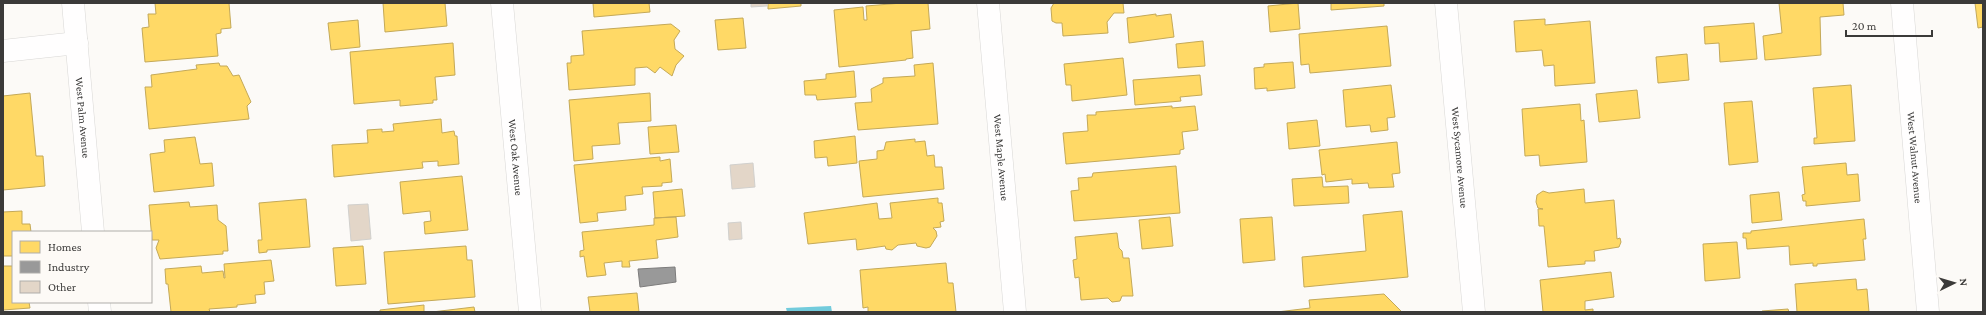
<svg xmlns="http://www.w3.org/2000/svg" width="1986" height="315" viewBox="0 0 1986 315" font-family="'Crimson Pro',serif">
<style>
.water{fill:#72cbdc}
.homes{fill:#ffd966;stroke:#c4a958}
.industry{fill:#999;stroke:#7d7c7c}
.building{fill:#e3d6c8;stroke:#d1d0cd}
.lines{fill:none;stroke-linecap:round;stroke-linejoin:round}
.minor-casing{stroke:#d8d7d5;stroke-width:23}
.minor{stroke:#fffefe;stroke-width:22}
.labels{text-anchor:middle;stroke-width:4;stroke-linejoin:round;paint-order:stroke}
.street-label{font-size:11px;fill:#3b3a39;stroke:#fdfaf6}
</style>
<rect width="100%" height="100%" fill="#fcfaf7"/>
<path class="water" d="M831 306 832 312H787L786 308Z"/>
<path class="homes" d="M155 3H229L231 28 221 29V33L216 34 218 56 145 62 142 28 149 27 148 14H156Z
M383 3H445L447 26 385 32Z
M588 3H649L650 12 594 17 593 3Z
M768 3H801V6L768 9Z
M902 3H928L930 29 911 31 913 58 906 59V60L839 67 834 10 863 7 864 20H867L866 6Z
M1054 3H1123L1124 13H1114L1107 22 1108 33 1063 36 1062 23H1056L1052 21 1051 8Z
M1298 3 1300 29 1270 32 1268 6Z
M1327 3H1384V6L1331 10V3Z
M1779 3H1843L1844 15 1820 17 1821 55 1765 60 1763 36 1782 33Z
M1975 3H1983V27L1978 28Z
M1156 14V16L1171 14 1174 37 1129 43 1127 18Z
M743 18 746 48 718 50 715 20Z
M1545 19V25L1590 21 1595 83 1555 86 1554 65 1544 66 1542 50 1516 52 1514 21Z
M358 20 360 47 331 50 328 23Z
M1754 23 1757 59 1720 62 1719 43 1705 44 1704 27Z
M671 24 680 31 674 40 675 49 684 56 676 65 672 76 660 67 655 73 647 67 635 68V85L569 90 567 63H571V56L584 55 582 31Z
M1387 26 1391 66 1310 73 1309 64 1301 65 1299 34Z
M1203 41 1205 66 1178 68 1176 44Z
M453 43 455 75 435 77 437 100H433V103L400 106V100L354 104 350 52Z
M1687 54 1689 80 1658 83 1656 57Z
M1123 58 1127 95 1072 101 1071 85H1066L1064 64Z
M1293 62 1295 88 1267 91V88L1255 89 1254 68 1264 67V64Z
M219 63 220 66H227L233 76 239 75 251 102 247 106 249 119 149 129 145 87H152L151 75 197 69 196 65Z
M933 63 938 124 858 130 855 103 872 102 871 89 883 83V78L915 76 914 65Z
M854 71 856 97 817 100 816 95H805L804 81 826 79V74Z
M1200 75 1202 95 1180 97 1181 101 1135 105 1133 80Z
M1391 85 1395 117 1387 118 1388 130 1371 132 1370 125 1346 127 1343 90Z
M1851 85 1855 141 1814 144V138H1817L1813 88Z
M1637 90 1640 118 1599 122 1596 94Z
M30 93 36 156H43L45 186 3 190V96Z
M650 93 651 121 618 123 620 144 592 146 593 159 574 161 569 100Z
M1752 101 1758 162 1729 165 1724 103Z
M1580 104 1581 121 1584 120 1587 162 1540 166 1539 155 1525 156 1522 109Z
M1172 106V108L1195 106 1198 130 1182 132 1184 149 1180 150V154L1066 164 1063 133 1088 131 1087 115H1096V112Z
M441 119 442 133 454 131 455 136H457L459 164 438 166V161L422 162 423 168 334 177 332 145 368 143 367 130 382 129V132L394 131 393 124Z
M1317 120 1320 146 1289 149 1287 123Z
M676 125 679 152 650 154 648 127Z
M855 136 857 163 828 166 827 157 815 158 814 141Z
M195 137 200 164 212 163 214 186 154 192 150 154 165 152 164 140Z
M915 139V142L925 141 927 156 934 155 935 167H942L944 189 863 197 859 161 877 159V151L884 150 886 142Z
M1397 142 1400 173 1392 174 1394 187 1369 188 1368 183 1352 184V179L1326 182 1325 174 1322 175 1319 150Z
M660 157V161L670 159 672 182 662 183V186L642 187 643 194 625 196 626 210 597 213 598 221 580 223 574 165Z
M1846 163 1847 175 1858 174 1860 201 1806 206V201H1803L1802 195 1805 194 1802 167Z
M1176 166 1180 213 1074 221 1071 191 1079 190 1078 178 1092 177 1093 173Z
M462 176 468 230 425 234 424 222 431 221 430 211 403 214 400 182Z
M1322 177 1323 187 1348 186 1349 203 1294 206 1292 179Z
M682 189 685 216 655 218 653 192Z
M1584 189 1585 203 1614 200 1617 239 1620 238 1621 242 1619 247 1594 251 1595 261H1585V264L1548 267 1544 226H1539L1538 209H1543L1538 208 1536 202 1537 195 1543 191 1549 193Z
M1779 192 1782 220 1752 223 1750 195Z
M938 198V203H942L944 221 940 222 941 227 933 228 936 231 937 236 930 247 926 248 917 246 916 243 898 245 892 250 886 249 885 246 857 250 856 239 808 244 804 213 877 203 879 219 892 218 890 203Z
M306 199 310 247 267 250V252L259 253 258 240H262L259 203Z
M189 202 190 207 217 205 218 220 226 226 228 251H223V254L160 259 156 248 159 240H152L149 205Z
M22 211V224H30L31 232H13V256H3V212Z
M1402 211 1408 277 1304 287 1302 257 1366 251 1363 215Z
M676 217 678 237 656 240 658 258 629 261 630 267H622V261L604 263 606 275 587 277 584 256 580 257V251L584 250 582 232 654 225V218Z
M1170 217 1173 246 1142 249 1139 220Z
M1272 217 1275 260 1243 263 1240 219Z
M1864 219 1866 239H1863L1865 260 1817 264V266H1813V263L1790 265 1789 246 1747 249 1746 238H1743V233H1751V231Z
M1117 233 1119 248 1122 251 1123 258H1129L1133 296H1122L1120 301 1112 302 1108 298 1081 300 1079 277 1075 278 1073 260 1077 259 1075 237Z
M1737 242 1740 278 1705 281 1703 244Z
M363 246 366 284 336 286 333 248Z
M466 246 467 260H472L475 297 388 304 384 252Z
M271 260 274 281 264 282 265 294 255 295 256 303 237 305V307L209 309 210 312H171L168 284H166L165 269 201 266 202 273 223 271 224 278H225L224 264Z
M946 263 948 283H953L956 312H868V307L863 308 860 270Z
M3 266H13V302H29L30 308 3 310Z
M1611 272 1614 297 1585 301V310L1593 309V312H1543L1540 280Z
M1856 279 1857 290 1867 289 1869 312H1797L1795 284Z
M637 293 639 312H590L588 297Z
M1384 294 1402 312H1277L1310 308 1309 300Z
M424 305V312H380V310Z
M474 307 475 312H432Z
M1788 309 1789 312H1762V311Z"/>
<path class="industry" d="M675 267 676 282 640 287 638 269Z"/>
<path class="building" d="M751 3H767V6L751 7Z
M753 163 755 187 732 189 730 165Z
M368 204 371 239 351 241 348 205Z
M741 222 742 239 729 240 728 223Z"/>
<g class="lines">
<g class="minor-casing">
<g id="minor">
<path id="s1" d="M73 3 93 232"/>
<path id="s2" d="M502 3 530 312"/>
<path id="s3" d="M988 3 1015 312"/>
<path id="s4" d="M1446 3 1474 312"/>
<path id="s5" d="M1902 3 1928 312"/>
<path d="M3 51 77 43"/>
<path d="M99 302 100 312"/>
</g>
</g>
<use href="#minor" class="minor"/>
</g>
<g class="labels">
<g class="street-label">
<text dy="4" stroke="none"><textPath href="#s1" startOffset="115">West Palm Avenue</textPath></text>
<text dy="4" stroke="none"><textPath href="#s2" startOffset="155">West Oak Avenue</textPath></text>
<text dy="4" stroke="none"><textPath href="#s3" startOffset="155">West Maple Avenue</textPath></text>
<text dy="4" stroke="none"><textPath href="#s4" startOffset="155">West Sycamore Avenue</textPath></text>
<text dy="4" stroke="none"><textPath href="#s5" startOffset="155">West Walnut Avenue</textPath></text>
</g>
</g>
<rect width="1986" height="315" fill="none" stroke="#3b3a39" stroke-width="8"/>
<rect x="12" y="231" width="140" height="72" fill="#fdfaf6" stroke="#afadaa"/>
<rect x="20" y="241" width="20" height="12" fill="#ffd966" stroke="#afadaa"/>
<text x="48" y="251" font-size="12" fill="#3b3a39">Homes</text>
<rect x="20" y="261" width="20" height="12" fill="#999999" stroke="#afadaa"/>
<text x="48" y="271" font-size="12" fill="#3b3a39">Industry</text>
<rect x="20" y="281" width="20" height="12" fill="#e3d6c8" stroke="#afadaa"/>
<text x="48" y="291" font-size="12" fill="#3b3a39">Other</text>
<g transform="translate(1954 283) rotate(85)" stroke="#fdfaf6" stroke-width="3" paint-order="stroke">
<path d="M0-3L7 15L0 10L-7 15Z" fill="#3b3a39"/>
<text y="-6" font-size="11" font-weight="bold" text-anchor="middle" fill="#3b3a39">N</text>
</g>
<path d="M1846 30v6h86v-6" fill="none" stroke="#3b3a39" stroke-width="2"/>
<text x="1852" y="30" font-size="12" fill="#3b3a39" stroke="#fdfaf6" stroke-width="3" paint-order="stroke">20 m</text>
</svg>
